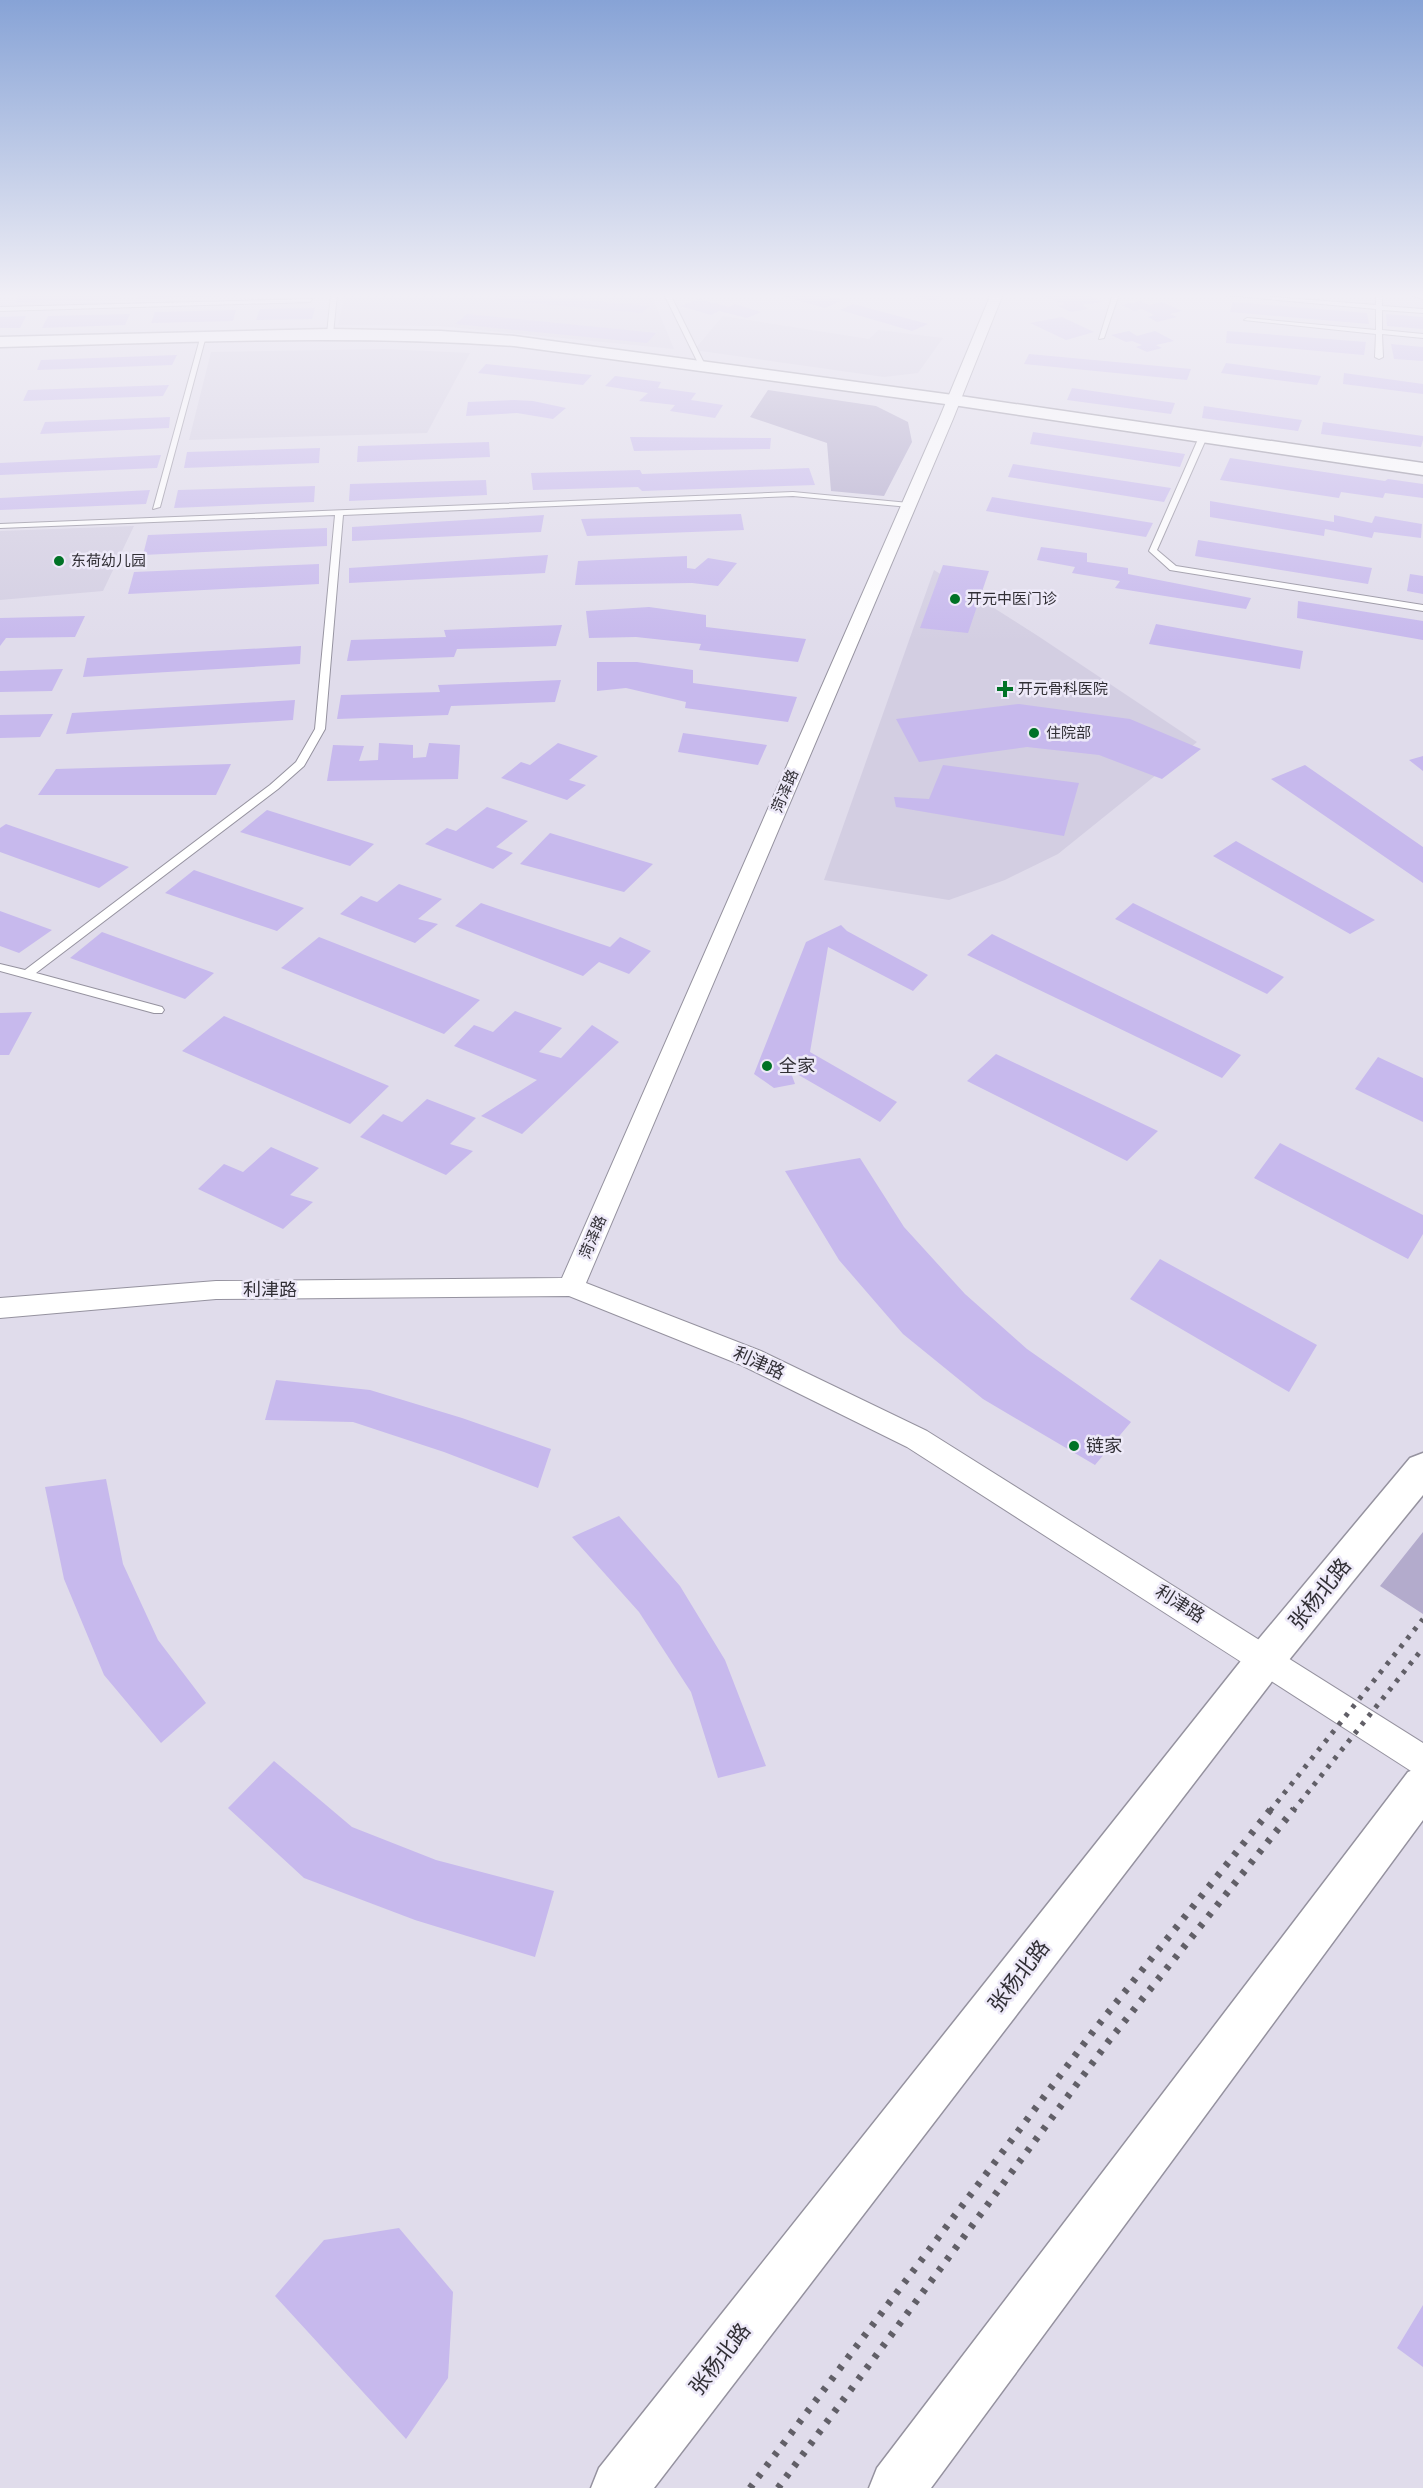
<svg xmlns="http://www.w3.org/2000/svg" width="1423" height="2488" viewBox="0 0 1423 2488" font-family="Poppins,'Noto Sans SC',sans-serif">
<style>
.built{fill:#d3cee2}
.green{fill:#b3abcc}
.building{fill:#c7b9ed}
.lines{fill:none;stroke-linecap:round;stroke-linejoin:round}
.lane-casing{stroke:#95929f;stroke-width:2}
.street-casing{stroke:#95929f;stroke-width:2}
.secondary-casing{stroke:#95929f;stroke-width:3}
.lane{fill:#fff;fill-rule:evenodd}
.street{fill:#fff;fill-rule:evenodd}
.secondary{fill:#fff;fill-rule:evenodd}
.rail-far1{stroke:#615f67;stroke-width:5;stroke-dasharray:4 7;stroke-linecap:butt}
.rail{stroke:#615f67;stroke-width:7;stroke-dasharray:4.5 9;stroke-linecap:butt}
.poi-dot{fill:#007226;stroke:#ede9f8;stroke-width:2}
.labels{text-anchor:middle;stroke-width:5;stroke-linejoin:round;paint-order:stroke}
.far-poi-label{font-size:15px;fill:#312f35;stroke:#ede9f8;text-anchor:start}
.far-street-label{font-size:15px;fill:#312f35;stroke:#ede9f8}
.poi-label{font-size:18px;fill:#312f35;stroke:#ede9f8;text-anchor:start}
.street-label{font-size:18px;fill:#312f35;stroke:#ede9f8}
.near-street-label{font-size:21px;fill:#312f35;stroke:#ede9f8}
</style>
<rect width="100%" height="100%" fill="#e0dceb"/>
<path class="built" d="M345 294H651L674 349 439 326 338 325Z
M723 316 869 339 878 330 943 338 918 373 884 377 694 350Z
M385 349 470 353 427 433 189 440 211 352Z
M134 526 103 591 0 600V531Z
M934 570 1038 636 1197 742 1058 854 1005 880 949 900 824 880Z"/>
<path class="green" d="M768 390 876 406 908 422 912 442 884 496 831 491 827 443 750 417Z
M1423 1532V1614L1380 1586Z"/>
<path class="building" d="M20 294H121L119 299 16 302Z
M140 294H241L240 296 138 299Z
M502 294H520L649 306 642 313 497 300Z
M775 294H818L843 300 825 308Z
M906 294H949L932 301Z
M1047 294H1085L1102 302 1082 305 1089 309 1071 312 1058 306 1065 304 1039 295Z
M699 299 729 307 735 304 761 312 747 318 719 311 711 315 680 306Z
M1141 301 1149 305 1162 302 1182 311 1170 314 1177 317 1157 322 1148 317 1154 315 1142 309 1134 311 1122 305Z
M1233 302 1367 313 1369 324 1230 312Z
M853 304 928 324 912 331 840 310Z
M315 308 312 319 256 320 260 309Z
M236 310 233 321 151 323 155 312Z
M130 314 125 325 42 328 48 316Z
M467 314 656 333 647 343 455 324Z
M1386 314 1423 317V329L1387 326Z
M26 316 20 328H0V317Z
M1062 317 1094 332 1066 340 1030 323Z
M1129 331 1137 336 1155 331 1174 341 1156 345 1162 348 1147 352 1136 347 1142 345 1132 341 1126 342 1111 335Z
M1227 331 1366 342 1364 355 1226 343Z
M1391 344 1423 347V361L1394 359Z
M1029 354 1191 369 1187 380 1024 364Z
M177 355 172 365 37 370 41 360Z
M1226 363 1321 376 1317 385 1221 373Z
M486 364 592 375 583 385 478 373Z
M1344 373 1423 384V394L1343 384Z
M615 376 661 382 658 388 696 393 691 400 723 405 715 418 670 411 675 405 639 401 648 393 605 386Z
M169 385 163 396 23 401 28 390Z
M1072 388 1175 403 1171 414 1067 400Z
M514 400 533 401 566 408 553 419 517 413 466 416 468 402Z
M1204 406 1302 420 1298 431 1202 418Z
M170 417 169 428 40 434 45 422Z
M1323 422 1423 436V440L1421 447 1321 434Z
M1033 432 1185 454 1180 467 1030 444Z
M630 437 771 438 770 449 634 451Z
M489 442 490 457 357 462 358 446Z
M320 448 319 463 184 468 187 452Z
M161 455 157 468 0 475V463Z
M1230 458 1385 481 1388 479 1423 484V498L1385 493 1383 498 1341 492 1339 498 1220 480Z
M1013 464 1171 488 1164 502 1008 477Z
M809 468 815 485 642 491 638 487 533 490 531 473 640 470 642 474Z
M486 480 487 495 349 501 350 484Z
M315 486 314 502 174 508 178 490Z
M150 490 146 504 0 510V498Z
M992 497 1153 523 1146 537 986 511Z
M1210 501 1334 522V515L1372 523 1375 516 1422 524 1421 538 1374 532 1372 538 1325 529 1324 536 1210 517Z
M741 514 744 530 587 536 581 519Z
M544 515 541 532 352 541V527Z
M327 528V546L143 555 148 535Z
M1198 540 1372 568 1368 584 1195 556Z
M1041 547 1087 553V562L1128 568V574L1251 598 1246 609 1115 588 1120 581 1072 573 1075 567 1037 560Z
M548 555 545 573 349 583V568Z
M687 556V568L695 569 708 558 737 563 718 586 692 583 575 585 578 561Z
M319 564V584L128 594 134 572Z
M943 565 989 571 968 633 920 628Z
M1410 574 1423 576V594L1407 591Z
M1298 601 1423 621V640L1297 618Z
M649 607 706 615V627L806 639 798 662 699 650 701 644 636 637 589 638 586 611Z
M85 616 75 637 6 638 0 646V618Z
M1156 624 1303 651 1300 669 1149 644Z
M562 625 556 646 457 649 454 657 347 661 351 640 446 637 444 630Z
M301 646 300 664 83 677 87 658Z
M597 662H637L693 670V683L797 697 788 722 685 708 686 702 626 688 597 691Z
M63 669 52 691 0 692V671Z
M561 680 555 702 451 706 448 715 337 719 341 695 440 692 438 685Z
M295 700 293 720 66 734 72 713Z
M1019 704 1130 719 1201 749 1162 779 1099 755 1027 747 919 762 896 719Z
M53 714 40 737 0 738V715Z
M683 733 767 745 758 765 678 752Z
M379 743 413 745V758L426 757 429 743 460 745 458 779 327 781 333 745 364 746 359 761 378 760Z
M558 743 598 756 569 780 586 785 567 800 501 778 521 762 530 765Z
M1423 756V771L1409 760Z
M231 764 216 795H38L56 769Z
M943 765 1079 783 1064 836 896 807 894 797 929 799Z
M1305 765 1423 847V883L1271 779Z
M487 807 528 821 496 847 513 853 493 869 425 844 447 828 456 831Z
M267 810 374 844 350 866 240 832Z
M6 824 129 867 99 888 0 852V828Z
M550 833 653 864 624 892 520 864Z
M1236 841 1375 920 1350 934 1213 856Z
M194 870 304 908 277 931 165 893Z
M399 884 442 899 418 919 438 924 415 943 340 914 361 896 377 902Z
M481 903 610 947 620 937 651 951 629 974 599 962 583 976 455 926Z
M1133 903 1284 977 1267 994 1115 919Z
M0 911 52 930 19 953 0 946Z
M841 925 847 931 928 975 913 991 828 947 810 1052 897 1102 880 1122 790 1070 795 1084 774 1088 754 1074 806 942Z
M102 932 214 973 185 999 70 958Z
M992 934 1241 1055 1222 1078 967 955Z
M319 937 480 1000 444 1034 281 968Z
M515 1011 562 1028 539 1052 561 1058 592 1025 619 1042 522 1134 481 1116 537 1080 454 1046 474 1025 493 1032Z
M32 1012 9 1055H0V1013Z
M224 1016 389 1086 350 1124 182 1051Z
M996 1054 1158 1131 1127 1161 967 1081Z
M1378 1057 1423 1078V1122L1355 1089Z
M427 1099 476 1118 450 1144 473 1151 446 1175 360 1137 383 1114 402 1122Z
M1280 1143 1423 1215V1234L1408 1259 1254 1178Z
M271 1147 319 1168 290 1195 313 1202 283 1229 198 1189 224 1164 243 1172Z
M860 1158 904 1227 965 1294 1027 1349 1131 1422 1095 1465 983 1399 903 1334 839 1260 785 1171Z
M1160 1259 1317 1345 1289 1392 1130 1299Z
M276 1380 370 1390 462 1418 551 1449 538 1488 444 1452 353 1422 265 1420Z
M106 1479 123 1564 158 1640 206 1703 161 1743 104 1675 64 1579 45 1487Z
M619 1516 680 1586 725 1660 766 1766 718 1778 691 1692 639 1612 572 1537Z
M274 1761 352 1827 436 1860 554 1891 535 1957 415 1920 304 1878 228 1808Z
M399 2228 453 2292 448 2378 406 2439 275 2296 324 2240Z
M1423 2305V2367L1397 2348Z"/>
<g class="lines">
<g class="lane-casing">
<path id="lane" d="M331 294H337L333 334 330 336 327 334Z
M664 294H670L706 367 699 365Z
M1113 294H1119L1104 338 1099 339Z
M1214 294H1236L1376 305V294H1382V306L1423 309V313L1382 310V330L1423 334V338L1382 334 1383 357 1379 359 1375 357 1376 334 1244 320 1247 318 1376 330V309Z
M1409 294 1423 295V299L1410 295Z
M312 299 310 302 0 311V307Z
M201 335 206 336 160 507 153 509Z
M1203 435 1207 437 1157 550 1176 566 1423 605V611L1170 570 1149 551 1199 437Z
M793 492 909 503 913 505 909 507 793 496 343 515 325 729 304 766 278 789 36 973 162 1007 164 1010 162 1013H154L0 971V964L25 970 270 785 296 762 315 729 335 515 0 528V524Z"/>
</g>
<g class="street-casing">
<path id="street" d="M991 294H1003L953 419 586 1283 761 1351 927 1431 1423 1743V1776L1411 1771 907 1447 741 1365 569 1296 216 1299 0 1318V1298L216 1281 562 1278 939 419Z"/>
</g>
<g class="secondary-casing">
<path id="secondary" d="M330 329 441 331 514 336 953 395 1423 463V475L953 405 514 346C343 334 171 343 0 347V337Z
M1423 1453V1495L1280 1671 654 2488H591L599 2468 1252 1647 1410 1458Z
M1423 1766V1820L931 2488H869L877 2468 1408 1772Z"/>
</g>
<use href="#lane" class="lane"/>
<use href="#street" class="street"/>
<use href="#secondary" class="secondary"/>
<path class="rail-far1" d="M1270 1811 1423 1619
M1293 1811 1423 1648"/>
<path class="rail" d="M750 2488 1095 2029 1271 1809
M778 2488 1108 2042 1294 1809"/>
</g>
<linearGradient id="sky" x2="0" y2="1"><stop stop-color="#87a3d6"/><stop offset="0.46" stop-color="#f1eff6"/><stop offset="1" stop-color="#f1eff6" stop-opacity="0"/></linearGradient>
<rect width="1423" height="642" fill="url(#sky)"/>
<g class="poi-dot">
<circle cx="59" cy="561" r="6"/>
<circle cx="955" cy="599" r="6"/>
<path d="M1002 680h6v6h6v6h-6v6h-6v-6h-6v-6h6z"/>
<circle cx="1034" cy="733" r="6"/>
<circle cx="767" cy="1066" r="6"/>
<circle cx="1074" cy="1446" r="6"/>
</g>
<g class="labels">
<g class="far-poi-label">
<text x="71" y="566">东荷幼儿园</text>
<text x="967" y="604">开元中医门诊</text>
<text x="1018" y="694">开元骨科医院</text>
<text x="1046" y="738">住院部</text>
</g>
<g class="far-street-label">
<text transform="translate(785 791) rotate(-67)" y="5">菏泽路</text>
<text transform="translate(593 1237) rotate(-67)" y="5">菏泽路</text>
</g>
<g class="poi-label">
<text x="779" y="1072">全家</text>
<text x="1086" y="1452">链家</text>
</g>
<g class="street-label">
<text x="270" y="1296">利津路</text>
<text transform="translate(759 1363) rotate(24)" y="6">利津路</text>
<text transform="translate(1180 1604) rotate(32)" y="6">利津路</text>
</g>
<g class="near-street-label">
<text transform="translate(1320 1594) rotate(-51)" y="7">张杨北路</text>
<text transform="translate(1019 1976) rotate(-52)" y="7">张杨北路</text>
<text transform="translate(720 2359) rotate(-52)" y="7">张杨北路</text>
</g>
</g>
</svg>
